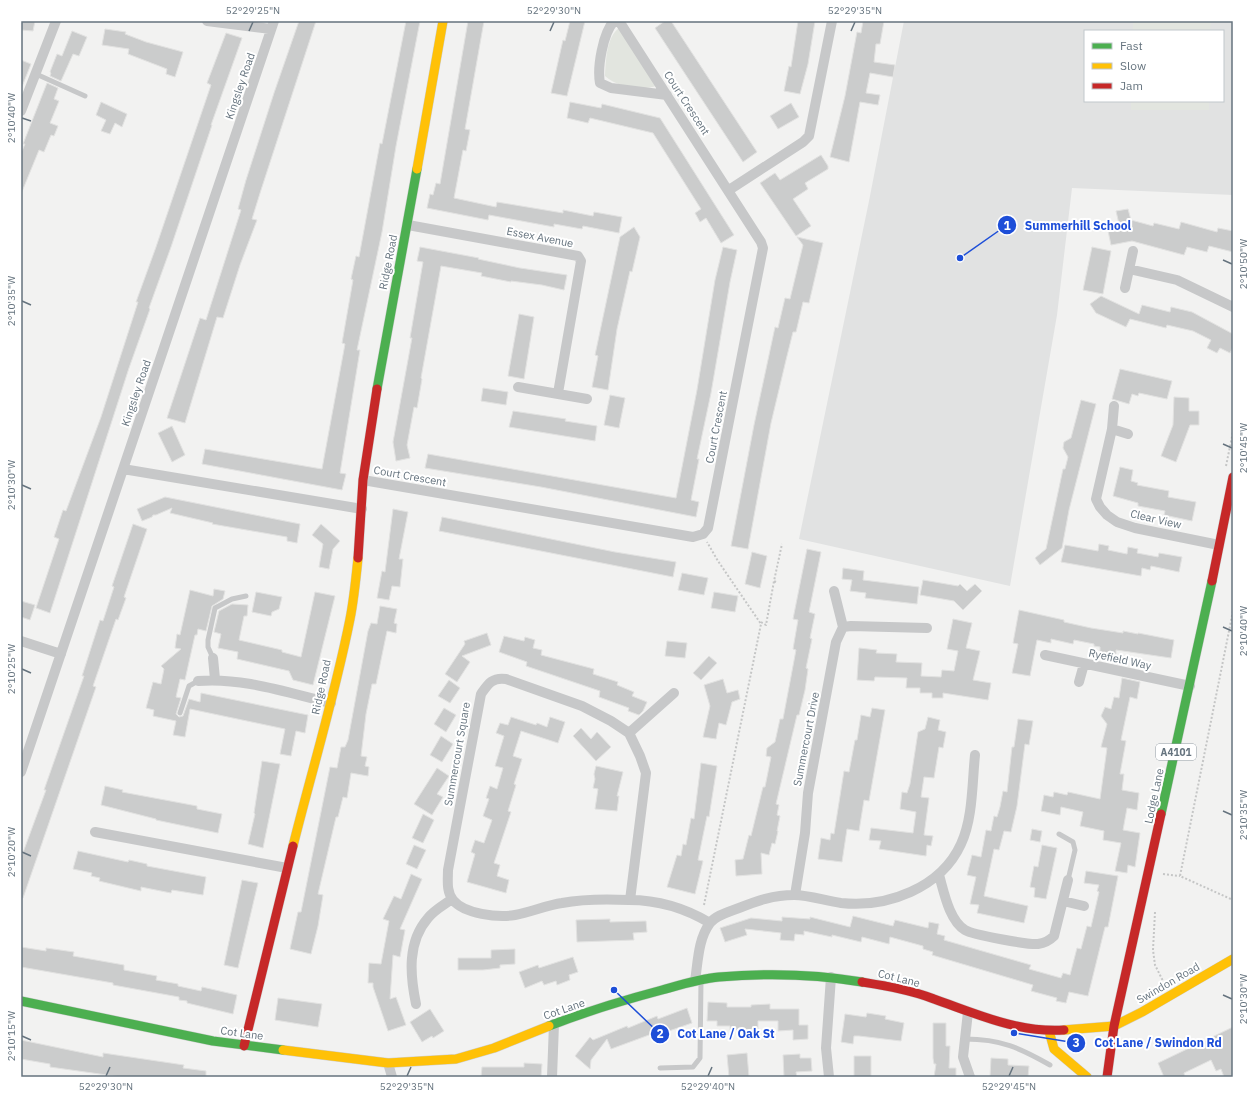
<svg xmlns="http://www.w3.org/2000/svg" width="1254" height="1098" viewBox="0 0 1254 1098" font-family="'IBM Plex Sans',sans-serif">
<style>
.built{fill:#e1e2e2;fill-rule:evenodd}
.green{fill:#e2e5df}
.building{fill:#cbcccc;stroke:#e2e2e1}
.lines{fill:none;stroke-linecap:round;stroke-linejoin:round}
.fast-casing{stroke:#cecfcf;stroke-width:10}
.slow-casing{stroke:#cecfcf;stroke-width:10}
.jam-casing{stroke:#cecfcf;stroke-width:10}
.path{stroke:#c5c6c6;stroke-width:2;stroke-dasharray:2 2;stroke-linecap:butt}
.lane{stroke:#c7c8c9;stroke-width:5}
.street{stroke:#c7c8c9;stroke-width:10}
.fast{stroke:#4caf50;stroke-width:9}
.slow{stroke:#ffc107;stroke-width:9}
.jam{stroke:#c62828;stroke-width:9}
.ticks{fill:none;stroke:#65737e;stroke-width:1.5}
.labels{text-anchor:middle;stroke-width:4;stroke-linejoin:round;paint-order:stroke}
.shield{fill:#fff;stroke:#939da5;stroke-width:1}
.shield-label{font-size:10px;font-weight:bold;fill:#65737e}
.street-label{font-size:11px;fill:#65737e;stroke:#fff}
.leader{fill:none;stroke:#1d4ed8;stroke-width:1.5}
.callout-dot{fill:#1d4ed8;stroke:#fff;stroke-width:1.5}
.mark-label{font-size:12px;text-anchor:middle;font-weight:bold;fill:#fff}
.callout-label{font-size:12px;text-anchor:middle;font-weight:bold;fill:#1d4ed8;stroke:#fff;stroke-width:4;stroke-linejoin:round;paint-order:stroke}
.neatline{fill:none;stroke:#65737e;stroke-width:1.5}
.ticks-label{font-size:10px;text-anchor:middle;fill:#65737e}
</style>
<rect width="100%" height="100%" fill="#f2f2f1"/>
<path class="built" d="M904 21H1233V195L1072 188 1057 315 1010 586 799 539 869 201ZM1085 31H1223V101H1085Z"/>
<path class="green" d="M1133 21H1211L1210 31H1133Z
M619 28 656 86C640 91 617 87 605 76 606 61 606 38 619 28Z
M1131 101H1209V110H1131Z"/>
<path class="building" d="M21 21H35L33 31 21 30Z
M299 21H316L261 190 252 219 257 220 240 265 223 318 217 317 185 423 167 418 200 318 206 320 241 210 238 209 246 180 274 93Z
M406 21H420L396 146 382 232 357 350H360L340 473 346 474 342 490 202 464 205 449 322 469 345 344 342 343 353 280 351 279 356 256 359 257 380 143 382 144Z
M468 21H484L465 129 470 130 466 151 463 150 454 198 496 207 497 202 563 213V210L593 216 594 212 622 217 619 233 583 226 582 229 554 224V227L489 215 488 220 427 208 430 194 433 195 436 183 440 184Z
M570 21H585L567 96 551 93 563 40 565 41Z
M665 21H671L757 152 743 162 655 28Z
M798 21H815L808 64 800 94 784 91 789 66 791 67Z
M863 21H884L880 44H876L874 62 895 65 893 77 870 73 866 93 880 95 878 105 860 102 849 162 830 157 845 96 857 32 861 33Z
M105 29 126 32 125 34 146 42 183 52 175 77 166 74 167 69 128 54 129 49 102 45Z
M72 31 87 37 79 56 73 54 61 81 50 76 51 73 50 72 57 54 62 56Z
M226 33 242 38 211 125H212L171 247 149 308 150 309 129 368 50 613 36 608 59 539 54 537 63 510 66 511 101 417 138 302H136L156 247 211 85 207 83Z
M21 60 31 64 21 89Z
M47 83 58 88 54 99 59 101 50 123 58 126 54 136 51 135 44 152 39 150 21 194V153L25 144H23Z
M101 102 127 114 122 127 115 123 110 134 101 131 106 120 96 115Z
M570 102 601 108 602 104 660 118 734 235 721 243 706 218 700 222 695 213 701 209 653 133 590 118 588 123 567 118Z
M791 103 799 117 778 129 770 116Z
M821 155 828 166V169L805 183 808 189 793 199 811 226 796 236 760 183 775 173 780 180Z
M1128 209 1131 220 1153 226 1154 223 1179 229 1181 222 1217 232 1218 228 1233 231V252L1209 246 1207 252 1187 247 1184 255 1132 241 1111 245 1107 226 1119 224 1116 211Z
M634 227 640 237 632 272 630 271 617 329 608 390 592 387 598 356 595 355 620 237Z
M797 237 823 243 809 303 803 302 796 332H793L786 360 771 423 748 549 731 546 754 425 775 327 778 328 785 298 790 299 803 245Z
M420 247 479 258 478 259 520 268 567 275 564 290 542 285 511 281V282L481 276 482 273 441 266 421 378 422 379 417 408 414 407 407 445 410 458 396 461 393 442 412 338H410L423 262 417 261Z
M723 247 737 250 730 282 711 393 697 459H699L691 500 699 502 696 517 541 487 425 468 428 454 676 498 697 390 715 280Z
M1092 247 1111 251 1103 294 1083 290Z
M1101 296 1139 314 1142 305 1170 312 1171 307 1192 312 1233 334V347L1230 353 1220 348 1217 353 1207 348 1211 340 1193 331 1167 325 1166 328 1130 319 1126 327 1096 313 1090 304Z
M519 314 534 317 524 379 508 376Z
M1120 369 1172 381 1167 399 1139 393 1138 396 1132 394 1129 404 1112 399Z
M483 388 508 392 506 405 481 401Z
M610 395 625 398 619 428 604 425Z
M1174 397 1189 398V411H1199V425H1190L1176 462 1161 456 1173 425Z
M1081 400 1096 404 1069 510 1062 548 1040 565 1035 558 1046 549 1063 469H1065L1068 457 1063 448 1064 442 1071 438Z
M513 411 566 419 565 421 597 426 595 441 509 427Z
M172 426 185 455 172 462 158 433Z
M1120 467 1133 470 1131 481 1138 483 1137 485 1169 491 1168 497 1196 502 1192 521 1164 515 1165 511 1138 506V503L1113 496Z
M165 497 300 524 297 543 287 541V537L212 524 213 523 170 513 172 508 156 515H153L152 517 142 521 137 509Z
M393 509 408 512 399 559H403L400 587 392 586 389 600 377 598 382 571 385 572Z
M442 517 615 552 676 562 673 577 439 531Z
M133 524 147 529 124 597 126 598 118 620 116 619 93 686 96 687 23 898H21V858L46 790H44L84 676H82L100 620 103 621 114 587 112 586Z
M321 524 340 541 333 549 329 569 319 567 323 544 312 535Z
M1099 544 1109 546 1108 550 1127 554 1128 547 1138 549 1137 553 1158 557 1159 553 1182 557 1179 572 1151 566 1150 570 1142 568 1141 576 1061 562 1065 545 1098 551Z
M807 549 821 552 809 612 815 614 810 638 812 639 806 668 808 669 805 690 799 715H797L776 804 779 805 777 815 780 816 777 831H778L775 844 772 843 769 855 761 853 762 874 736 876 735 860 743 859 749 835 751 836 763 787H765L771 757 766 756 767 748 775 742 780 719H783L796 650 793 649 798 620 793 619Z
M752 552 767 556 760 588 745 584Z
M843 568 864 571 863 580 919 587 917 604 865 598 866 593 850 591 852 580 842 579Z
M682 573 708 578 704 595 678 590Z
M923 580 958 586 960 584 967 591 975 584 982 591 963 610 954 601 920 595Z
M214 589 225 591 223 599 212 606 206 631 198 629 197 635H195L185 680 180 679 176 697 181 698 176 714 179 717 183 716 189 699 200 702 201 693 308 715 305 733 296 731 291 756 280 754 285 729 190 709 185 737 173 735 176 721 153 716 154 710 146 708 153 682 161 684 164 669 161 666 181 649 175 648 177 634 180 635 190 590 213 596Z
M256 592 282 597 279 609 272 612 271 616 252 612Z
M315 592 335 596 313 685 293 680 289 671 237 659 238 652 218 648 221 634 214 632 219 611 232 604 248 605 247 616H244L239 640 282 650V652L301 657Z
M714 592 738 596 735 612 711 608Z
M21 601 35 605 30 620 21 617Z
M380 606 397 609 394 623 397 624 396 633 387 631 376 684H372L366 714 361 756 367 757 365 766 369 767 368 776 351 773 347 798 343 797 338 817H336L318 894 323 895 318 926 311 954 290 949 298 912H301L330 767 337 768 341 747H345L348 740 368 631 371 623 377 624Z
M1019 610 1064 620V622L1091 628 1123 633V631L1138 634V633L1174 640 1171 658 1116 650V654L1100 652V647L1094 646V644L1074 640 1073 644 1051 639V643L1037 640 1030 676 1012 673 1018 644 1013 643Z
M953 619 972 623 966 648 980 651 973 680 991 683 988 700 943 693V698H932V693H920V688H906L907 678 875 677 874 681 857 680 859 648 877 650 876 653 897 654 896 662 922 663 921 676 941 677 942 670 954 671 958 651 947 649Z
M487 633 491 645 462 656 470 662 457 682 445 674 465 644 464 641Z
M504 636 524 641 525 637 535 640 533 648 542 650 541 655 594 669 593 674 618 682 617 685 634 692 632 696 647 702 643 711 639 715 628 711 629 708 599 697 600 691 526 666 527 662 499 652Z
M667 641 687 643 685 658 665 656Z
M709 656 717 663 701 680 693 673Z
M1122 678 1140 682 1137 699 1130 697 1121 740 1126 741 1120 774H1124L1122 790 1139 793 1137 810 1127 808 1123 830 1140 833 1135 867 1128 865 1127 873 1115 871 1121 843 1103 840 1104 831 1080 826 1083 812 1061 807 1060 815 1041 811 1044 795 1053 797 1054 792 1067 795 1068 792 1100 799 1107 748 1101 747 1107 724 1101 716 1105 707 1111 709 1114 697 1119 698Z
M723 679 727 693 738 690 740 699 732 702 726 725 719 723 716 739 703 737 710 706 704 685Z
M449 680 460 688 450 703 438 696Z
M444 708 456 715 446 732 434 724Z
M872 708 885 710 869 801 864 800 859 831 847 829 842 862 818 859 821 838 830 840 831 833 834 834 844 771 849 772 855 740H857L861 715 870 717Z
M511 717 536 725 537 723 547 727 550 717 565 722 558 743 521 731 513 756 522 759 514 784 516 785 508 811 511 812 494 863 500 865 497 876 509 880 506 893 467 882 475 854 471 852 475 840 484 843 492 820 483 816 489 799 486 798 490 786 497 789 503 768 495 766 504 736 496 733 500 723 508 725Z
M928 717 940 720 938 730 946 732 943 748 939 747 934 778 924 777 921 797 929 798 924 835 933 836 931 846 927 845 926 856 879 849 881 841 869 840 871 828 913 833 916 812 900 809 902 792 907 793 910 784 918 732 925 729Z
M1018 719 1033 721 1029 745 1025 744 1017 806 1011 832 1004 831 999 850 994 849 984 896 1028 906 1024 923 977 913 979 905 970 904 976 877 967 875 972 855 981 857 986 830 991 831 994 816 997 817 1000 807 1003 791 1007 792 1012 747H1014Z
M581 728 591 739 597 732 611 747 596 761 573 736Z
M441 736 453 744 442 762 430 755Z
M262 761 280 764 263 848 248 844 255 814 254 813Z
M701 763 717 766 709 817 707 816 698 860 703 861 695 894 667 887 677 855 681 856 683 844 686 845 691 818 694 819Z
M596 766 623 772 617 796H619L617 811 595 809 598 789 593 788 595 779 594 774Z
M437 768 449 776 437 794 443 797 432 815 414 804Z
M105 786 123 790 122 792 197 806V809L222 814 218 833 156 820V819L101 805Z
M423 814 434 820 423 843 412 838Z
M1032 829 1042 831 1040 842 1030 840Z
M414 845 426 850 417 869 406 864Z
M1042 845 1057 848 1046 899 1034 897 1035 888 1030 887 1034 866 1038 867Z
M78 851 128 862 129 860 147 864V866L206 877 203 895 172 890 171 893 141 887V891L99 881 100 878 91 876 92 873 73 869Z
M1086 871 1118 876 1108 927H1105L1088 996 1069 992 1066 1003 1056 1001 1057 998 1031 991 1033 985 932 955 933 952 923 949V946L890 937 889 944 862 937 861 942 832 935V937L804 931V935L795 934 794 941 780 940 781 933 745 929 747 935 725 942 720 928 751 918 782 921V917L810 919V917L850 927 853 916 893 926 895 920 928 928 929 922 939 924 937 934 945 936 944 940 1031 965 1029 969 1061 978 1063 973 1070 975 1077 948 1081 949 1087 926 1091 927 1099 892 1097 891 1099 885 1084 883Z
M411 874 422 879 400 929 405 930 400 957 393 955 390 999 396 997 406 1025 388 1031 373 987V983H368L369 963 381 964 389 921 383 919 394 896 401 899Z
M242 880 258 883 238 968 224 965Z
M610 919V922L646 921 647 932 633 933 634 940 577 942 576 920Z
M21 947 46 951V948L74 952 73 956 124 965V970L157 976 156 980 178 984V986L201 991 202 987 237 995 233 1014 187 1003V1001L179 1000V997L113 985V983L21 967Z
M515 949V964L500 965V968L483 970H458V958H491V950Z
M573 957 578 972 569 975 570 980 557 985 556 981 544 985 542 981 525 988 519 972 538 965 539 968Z
M278 998 322 1004 318 1027 275 1020Z
M708 1002 727 1003V1007H751V1005L770 1004V1009H799V1025H808V1039L793 1040V1030L778 1031V1021H758V1029L748 1030H730V1026H717V1021H707Z
M687 1008 692 1023 669 1031 668 1028 611 1049 607 1039 591 1060 590 1069 575 1056 590 1037 593 1040 627 1026 628 1028 657 1016 658 1019Z
M430 1009 444 1031 433 1038 432 1036 422 1042 410 1022Z
M867 1013 886 1016 885 1019 904 1023 901 1041 859 1036H854L853 1044 841 1042 845 1014 866 1017Z
M933 1023H946V1046H950L949 1068H956V1077H934L936 1064H934L933 1058Z
M1233 1027V1077H1224L1221 1069 1216 1071 1211 1060 1184 1073 1185 1077H1164L1158 1063Z
M21 1040 103 1057V1053L184 1065 183 1068 206 1071V1077H121L50 1067V1064L21 1059Z
M747 1053 749 1077H729L727 1055Z
M800 1054V1058H811L812 1071 796 1072 797 1077H784L783 1055Z
M854 1056H871V1077H854Z
M991 1058 1008 1059V1065L1029 1066 1028 1077H990Z
M524 1063 542 1064 541 1077H481L482 1067H524Z"/>
<g class="lines">
<g class="fast-casing">
<path id="fast" d="M377 389 417 169
M1161 814 1212 581
M21 1001 213 1041 283 1050
M549 1026C585 1012 624 1000 662 990 680 985 699 979 719 977 766 973 815 974 862 982"/>
</g>
<g class="slow-casing">
<path id="slow" d="M417 169 443 21
M293 846C312 770 335 695 350 619 354 599 356 578 358 558
M1064 1030 1114 1026 1142 1012 1233 959
M1049 1031 1054 1049 1087 1077
M283 1050 388 1063 456 1059 494 1048 549 1026"/>
</g>
<g class="jam-casing">
<path id="jam" d="M358 558 363 480 377 389
M1212 581 1233 477
M862 982C886 986 911 990 934 999 977 1014 1018 1033 1064 1030
M244 1046 293 846
M1107 1077 1114 1026 1161 814"/>
</g>
<path class="path" d="M1226 466 1233 432
M776 582 774 581 782 544
M1233 611 1180 876 1233 900
M761 622 766 625 774 581
M1163 874 1180 876
M704 905 761 624 718 561 707 542
M1155 912 1153 950 1155 965 1164 983"/>
<path class="lane" d="M36 74 85 96
M213 658 208 647V640L215 608 232 599 246 596
M180 713 189 686 198 681
M1059 834 1073 842 1075 850 1068 880
M965 1039C1001 1039 1020 1048 1050 1065
M660 1068 693 1067 700 1058 701 981"/>
<path class="street" d="M207 21 271 29
M614 21C603 33 597 67 600 83L611 88 667 95
M21 111 56 21
M729 190 803 142 809 136 832 21
M408 225 578 256 581 261 558 393
M1129 269 1177 280 1233 307
M1125 288 1133 251
M518 387 587 399
M1114 406 1112 429 1096 499 1100 507 1107 515 1117 522 1135 528 1219 545
M1112 429 1128 434
M123 469 362 509
M363 480 693 537 703 534 708 528 763 248 761 242 619 21
M843 627 851 626 927 628
M21 641 61 654
M1045 655 1190 686
M213 658 215 679
M198 681C242 677 288 693 331 703
M1079 682 1084 664
M629 733 674 693
M21 772 274 21
M95 832 287 868
M939 875C944 892 949 920 965 930 973 935 1029 945 1038 944 1045 943 1049 941 1054 936L1068 880
M795 895 805 833 808 793 836 642 843 627 834 591
M630 900 646 773 640 756 629 733 611 721 582 706 506 679C492 677 488 684 481 694L448 870C448 880 446 891 453 900 464 914 498 918 515 915 531 912 547 905 562 903 583 899 608 899 629 900 659 900 685 908 710 923
M1063 901 1084 906
M695 981C698 962 698 939 710 923 716 915 729 912 739 908 757 901 773 895 794 895 809 895 826 901 841 903 887 908 941 888 961 844 973 818 972 784 975 755
M416 1004C410 975 407 942 428 918 434 910 444 905 452 899
M968 1012 963 1057 970 1077
M388 1063 392 1077
M552 1077 554 1024
M829 1077 826 1048 831 977"/>
<use href="#fast" class="fast"/>
<use href="#slow" class="slow"/>
<use href="#jam" class="jam"/>
</g>
<path class="ticks" d="M249 31 253 22M550 31 554 22M851 31 855 22M22 118 31 121M1223 260 1232 264M22 301 31 305M1223 444 1232 448M22 485 31 489M1223 627 1232 631M22 669 31 673M1223 811 1232 815M22 852 31 856M1223 995 1232 999M22 1036 31 1040M106 1076 110 1067M407 1076 411 1067M708 1076 712 1067M1009 1076 1013 1067"/>
<g class="labels">
<rect class="shield" x="1156" y="744" width="40" height="16" rx="3"/>
<g class="shield-label">
<text x="1176" y="756">A4101</text>
</g>
<g class="street-label">
<text transform="translate(240 86) rotate(-71)" y="4">Kingsley Road</text>
<text transform="translate(687 103) rotate(57)" y="4">Court Crescent</text>
<text transform="translate(540 237) rotate(11)" y="4">Essex Avenue</text>
<text transform="translate(388 262) rotate(-79)" y="4">Ridge Road</text>
<text transform="translate(136 393) rotate(-71)" y="4">Kingsley Road</text>
<text transform="translate(716 427) rotate(-79)" y="4">Court Crescent</text>
<text transform="translate(410 476) rotate(10)" y="4">Court Crescent</text>
<text transform="translate(1156 519) rotate(13)" y="4">Clear View</text>
<text transform="translate(1120 659) rotate(12)" y="4">Ryefield Way</text>
<text transform="translate(321 687) rotate(-78)" y="4">Ridge Road</text>
<text transform="translate(806 739) rotate(-79)" y="4">Summercourt Drive</text>
<text transform="translate(457 754) rotate(-80)" y="4">Summercourt Square</text>
<text transform="translate(1154 796) rotate(-78)" y="4">Lodge Lane</text>
<text transform="translate(899 978) rotate(14)" y="4">Cot Lane</text>
<text transform="translate(1168 983) rotate(-30)" y="4">Swindon Road</text>
<text transform="translate(564 1009) rotate(-19)" y="4">Cot Lane</text>
<text transform="translate(242 1033) rotate(8)" y="4">Cot Lane</text>
</g>
</g>
<path class="leader" d="M960 258L1007 225M614 990L660 1034M1014 1033L1076 1043"/>
<g class="callout-dot">
<circle cx="960" cy="258" r="4"/>
<circle cx="614" cy="990" r="4"/>
<circle cx="1014" cy="1033" r="4"/>
<circle cx="1007" cy="225" r="10"/>
<circle cx="660" cy="1034" r="10"/>
<circle cx="1076" cy="1043" r="10"/>
</g>
<g class="mark-label">
<text x="1007" y="230">1</text>
<text x="660" y="1038">2</text>
<text x="1076" y="1047">3</text>
</g>
<g class="callout-label">
<text x="1078" y="230">Summerhill School</text>
<text x="726" y="1038">Cot Lane / Oak St</text>
<text x="1158" y="1047">Cot Lane / Swindon Rd</text>
</g>
<rect width="1254" height="1098" fill="none" stroke="#ffffff" stroke-width="44"/>
<rect x="1084" y="30" width="140" height="72" fill="#ffffff" stroke="#c1c7cb"/>
<rect x="1092" y="43" width="20" height="6" fill="#4caf50" stroke="#c1c7cb"/>
<text x="1120" y="50" font-size="12" fill="#65737e">Fast</text>
<rect x="1092" y="63" width="20" height="6" fill="#ffc107" stroke="#c1c7cb"/>
<text x="1120" y="70" font-size="12" fill="#65737e">Slow</text>
<rect x="1092" y="83" width="20" height="6" fill="#c62828" stroke="#c1c7cb"/>
<text x="1120" y="90" font-size="12" fill="#65737e">Jam</text>
<rect x="22" y="22" width="1210" height="1054" class="neatline"/>
<g class="ticks-label">
<text x="253" y="14">52°29'25"N</text>
<text x="554" y="14">52°29'30"N</text>
<text x="855" y="14">52°29'35"N</text>
<text transform="translate(11 118) rotate(-90)" y="4">2°10'40"W</text>
<text transform="translate(1243 264) rotate(-90)" y="4">2°10'50"W</text>
<text transform="translate(11 301) rotate(-90)" y="4">2°10'35"W</text>
<text transform="translate(1243 448) rotate(-90)" y="4">2°10'45"W</text>
<text transform="translate(11 485) rotate(-90)" y="4">2°10'30"W</text>
<text transform="translate(1243 631) rotate(-90)" y="4">2°10'40"W</text>
<text transform="translate(11 669) rotate(-90)" y="4">2°10'25"W</text>
<text transform="translate(1243 815) rotate(-90)" y="4">2°10'35"W</text>
<text transform="translate(11 852) rotate(-90)" y="4">2°10'20"W</text>
<text transform="translate(1243 999) rotate(-90)" y="4">2°10'30"W</text>
<text transform="translate(11 1036) rotate(-90)" y="4">2°10'15"W</text>
<text x="106" y="1090">52°29'30"N</text>
<text x="407" y="1090">52°29'35"N</text>
<text x="708" y="1090">52°29'40"N</text>
<text x="1009" y="1090">52°29'45"N</text>
</g>
</svg>
